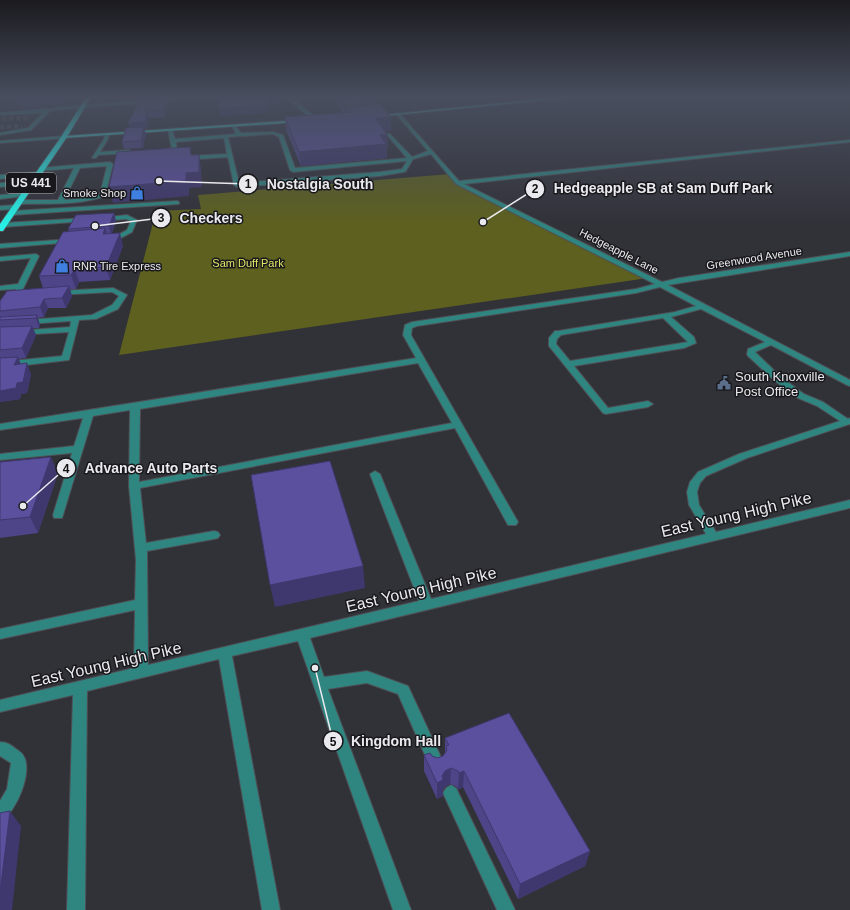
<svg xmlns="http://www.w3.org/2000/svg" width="850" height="910" viewBox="0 0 850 910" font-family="Arial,sans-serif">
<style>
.green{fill:#5d601e}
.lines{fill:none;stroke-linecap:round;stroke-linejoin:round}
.minor-tunnel{stroke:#4d4d53;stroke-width:4.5;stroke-dasharray:4.5 2.5;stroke-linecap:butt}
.minor-casing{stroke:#4f4f55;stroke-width:2}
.major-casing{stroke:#4f4f55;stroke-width:2}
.highway-casing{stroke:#4f4f55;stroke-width:2}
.minor{fill:#2f8580;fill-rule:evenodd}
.major{fill:#3ad1c9;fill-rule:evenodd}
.highway{fill:#28f0e7;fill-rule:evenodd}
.wall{fill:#4d4587}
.shaded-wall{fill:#3f386e}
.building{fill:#5a509d;stroke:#3f386e}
.labels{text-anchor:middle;stroke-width:3;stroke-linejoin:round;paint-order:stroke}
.far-poi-label{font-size:11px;fill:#eaeaee;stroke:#19191d;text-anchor:end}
.far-street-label{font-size:11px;fill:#eaeaee;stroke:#19191d}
.far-park-label{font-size:11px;fill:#e1e666;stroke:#19191d}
.shield{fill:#19191d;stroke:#ababaf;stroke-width:1}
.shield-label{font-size:12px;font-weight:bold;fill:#eaeaee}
.poi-label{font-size:13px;fill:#eaeaee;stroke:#19191d;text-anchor:start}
.near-street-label{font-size:16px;fill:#eaeaee;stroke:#19191d}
.leader{fill:none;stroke:#eaeaee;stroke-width:1.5}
.callout-dot{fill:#eaeaee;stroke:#19191d;stroke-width:1.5}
.mark-label{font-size:12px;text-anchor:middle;font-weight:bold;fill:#111}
.callout-label{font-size:14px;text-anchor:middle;font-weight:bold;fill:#eaeaee;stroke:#19191d;stroke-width:3;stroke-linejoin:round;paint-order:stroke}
</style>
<rect width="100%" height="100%" fill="#313138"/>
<path class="green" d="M450 174 458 183 648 278 119 355 156 211 201 209 198 195Z"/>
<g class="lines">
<path class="minor-tunnel" d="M2 119 28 118
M0 127 22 126"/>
<g class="minor-casing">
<path id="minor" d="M179 97 177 100 55 110 49 112 31 130 0 135V133L28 128 43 113 0 115V113Z
M285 97H290L318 119V121H314Z
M399 113 459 181 850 140V142L464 184 662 282 679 278 850 252V256L668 285 850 380V386L847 385 771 345 755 352 781 377 804 394 823 402 848 419 850 418V424L747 458 706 476 700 483 697 492 699 505 716 532 850 500V508L310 638 324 677 367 671 408 686 445 766 442 771 437 773 432 771 398 694 367 683 328 689 411 910H393L298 641 232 656 280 910H262L219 659 87 691 85 910H67L73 695 0 712V700L134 668 135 610 0 639V629L135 600 136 560 129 486 130 410 93 416 63 515 62 518H54L53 515 72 453 0 460V454L74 446 83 418 0 430V424L416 358 403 335 405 325 412 322 636 289 655 284 456 184 431 154 413 159 406 171 404 172 380 176 237 187 234 185 228 157 185 160 182 158 185 156 227 154 224 138 176 142 177 150 163 151 161 150 172 148 170 141 168 129 172 130 175 139 236 134 232 126 234 125 241 133 273 132 283 135 295 168 407 158 387 135 389 133 412 157 428 151 397 115ZM273 134 279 137 290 170 293 172 407 161 402 169 380 172 239 183 228 137ZM660 287 696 306 675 312 558 331H555L549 338V346L603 413 606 414 648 407 653 404 648 401 608 408 574 366 684 348 696 343 694 337 671 317 701 309 765 342 748 349 747 354 748 356 775 381 798 398 817 406 840 421 739 454 698 472 690 482 687 492 689 505 706 534 431 599 380 474 375 471 370 474 419 601 148 665 147 551 214 539 218 538 220 535 218 532 214 531 146 543 140 488 455 428 508 525H516L518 522 411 335 412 328 417 326 636 293ZM663 318 688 342 570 361 556 344 557 339 561 335ZM418 363 452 423 139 482 140 409Z
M107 133 109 134 108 139 100 152 129 150 132 152 131 153 98 155 96 158H92L104 139 105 134Z
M64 136 66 138 0 143V141Z
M110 162 113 164 105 196C78 206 47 203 19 204L16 202 19 200H58L74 168 41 171 39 170V168ZM107 166 100 194 86 198 64 200 80 168Z
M37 172 40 174 39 175 0 179V175Z
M31 181 34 183 33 184 0 187V183Z
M23 193 25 194V196L0 199V195Z
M177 201 179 202V204L12 215 9 213 12 211Z
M0 206 15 205 18 207 15 209 0 210Z
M127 215 137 220 132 232 119 239H106V237L116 236 127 230 131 221 126 219 102 221 99 219 100 218Z
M86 218 89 220 88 221 3 227 0 225 3 223Z
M72 239 74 240V242L0 248V244Z
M36 254 39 256 19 297H13L12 295 16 289 0 290V286L18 284 31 258 0 261V257Z
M113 288 127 295 118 309 96 319 79 320 69 360 0 368V362L62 356 69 332 0 336V332L70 327 71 321 0 326V322L92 315 112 305 119 296 112 292 57 295 53 293 57 291Z
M0 742C7 742 11 745 16 749 19 751 22 753 23 755 34 770 16 814 0 821V801L7 789 11 763 0 756Z
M451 785 456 788 515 910H497L443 793 446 788Z"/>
</g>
<g class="major-casing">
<path id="major" d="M560 97H579L375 117 373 116Z
M299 120 301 122 64 138 62 137 64 136Z"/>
</g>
<g class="highway-casing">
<path id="highway" d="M86 97H91L67 137 3 231H0V224L61 137Z"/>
</g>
<use href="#minor" class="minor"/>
<use href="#major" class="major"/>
<use href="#highway" class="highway"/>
</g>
<path class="wall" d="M13 97H63L64 102 25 109Z
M145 97H169L170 102 165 117 149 118 147 129H144L146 134 143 148 124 149 122 142Z
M333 97H373L391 130 385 131 387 134 388 148H387V158L301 166 286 130 285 117 343 113 333 100Z
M114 213 116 221 112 233 123 246 110 280 79 282 76 289H70L72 296 66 308H48L44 317 38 318 40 325 39 328H33L36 335 26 358 18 359 21 364 31 374 27 393 21 394 20 399 0 402V301L43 288 39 276 69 231 68 229Z
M0 462 58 473 38 533 0 538Z
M445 738 590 851 585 866 518 899 463 787 458 790 457 787 450 784 445 787 443 790V796L437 799 424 771V755L437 758 443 756 445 753Z"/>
<path class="shaded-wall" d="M39 97H63L64 102 25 109 22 101Z
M168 97H169L170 102 165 117 163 111Z
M177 97H219L178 101Z
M274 97H277L278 102 265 113 220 116 219 108Z
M377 102V112L348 107V115H345L344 105Z
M147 111 149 118 147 129H144L146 134 143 148 141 141 130 130 128 123Z
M391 117V130L376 131 375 118Z
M387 134 388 148H387V158L301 166 299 152 380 135Z
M199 155 201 169 202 187 189 188V196L113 203 109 187 186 173Z
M114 213 116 221 111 235 109 226Z
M105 228 109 241 103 234Z
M120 233 123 246 110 280 106 267Z
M75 269 79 282 76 289 71 275Z
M69 286 72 296 66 308 62 298Z
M44 299 48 308 44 317 40 307Z
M37 315 40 325 39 328 36 318Z
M32 326 36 335 26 358 22 348Z
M18 357 22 367 14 365Z
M27 363 31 374 27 393 21 394 20 399 0 402V391L17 383Z
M51 457 58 473 38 533 30 517Z
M363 566 365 588 275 607 270 585Z
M451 768 450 784 445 787 443 790V796L437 799V783L445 771Z
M464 771 463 787 458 790 459 773Z
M10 811 21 826 12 910H0V893Z
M590 851 585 866 518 899 520 884Z"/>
<path class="building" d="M19 97H39L22 101Z
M149 97H168L163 111H147L145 122 128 123 141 98Z
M218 97H274L264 105 219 108Z
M338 97H373L377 102 344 105Z
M380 104 391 117 375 118 387 134 380 135 386 144 299 152 285 117 352 112 348 107Z
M144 127 141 141 122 142 126 128Z
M190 147 191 155H199V172L186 173V181L109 187 117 152Z
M114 213 109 226 68 229 76 215Z
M105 228 103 234 120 233 106 267 75 269 71 275 39 276 63 232Z
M69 286 62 298 44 299 40 307 0 311V301L7 291Z
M37 315 36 318 0 320V317Z
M32 326 22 348 0 350V327Z
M18 357 14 365 27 363 23 382 17 383 16 388 0 391V358Z
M51 457 30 517 0 520V462Z
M330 461 363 566 270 585 251 475Z
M509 713 590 851 520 884 464 771 459 773 458 771 451 768 445 771 442 776 443 780 437 783 424 755 430 753 432 756 437 758 443 756 447 750 446 746 449 745 445 738Z
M10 811 0 893V813Z"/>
<linearGradient id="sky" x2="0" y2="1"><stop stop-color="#1b1b1f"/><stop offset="0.43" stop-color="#484e5e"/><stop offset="1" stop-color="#484e5e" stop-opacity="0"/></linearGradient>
<rect width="850" height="225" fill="url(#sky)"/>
<defs>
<g id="shop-bare" transform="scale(1.08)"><path d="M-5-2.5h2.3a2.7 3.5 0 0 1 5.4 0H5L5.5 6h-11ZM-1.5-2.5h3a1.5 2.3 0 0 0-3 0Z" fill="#3f7fe0" stroke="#19191d" stroke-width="2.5" paint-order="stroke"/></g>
<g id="civic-bare" transform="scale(1.08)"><path d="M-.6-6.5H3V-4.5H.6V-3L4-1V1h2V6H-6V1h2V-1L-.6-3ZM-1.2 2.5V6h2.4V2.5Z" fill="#5c6f8a" stroke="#19191d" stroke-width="2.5" paint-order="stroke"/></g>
</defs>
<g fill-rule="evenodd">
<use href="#shop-bare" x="137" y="193"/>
<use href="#shop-bare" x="62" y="266"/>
<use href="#civic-bare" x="724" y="383"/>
</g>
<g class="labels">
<g class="far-poi-label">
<text x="126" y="197">Smoke Shop</text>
<text x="73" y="270" text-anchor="start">RNR Tire Express</text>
</g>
<g class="far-street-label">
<text transform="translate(619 251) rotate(27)" y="4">Hedgeapple Lane</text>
<text transform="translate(754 258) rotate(-9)" y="4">Greenwood Avenue</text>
</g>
<g class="far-park-label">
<text x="248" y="267">Sam Duff Park</text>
</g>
<rect class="shield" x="6" y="173" width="50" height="20" rx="3"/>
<g class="shield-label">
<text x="31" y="187">US 441</text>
</g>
<g class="poi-label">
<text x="735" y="381">South Knoxville<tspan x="735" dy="15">Post Office</tspan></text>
</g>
<g class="near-street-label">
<text transform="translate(736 514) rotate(-13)" y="6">East Young High Pike</text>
<text transform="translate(421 589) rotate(-13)" y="6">East Young High Pike</text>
<text transform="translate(106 664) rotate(-13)" y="6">East Young High Pike</text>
</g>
</g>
<path class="leader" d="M159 181L248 184M483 222L535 189M95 226L161 218M23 506L66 468M315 668L333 741"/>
<g class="callout-dot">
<circle cx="159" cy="181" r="4"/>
<circle cx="483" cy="222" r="4"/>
<circle cx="95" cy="226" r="4"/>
<circle cx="23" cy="506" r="4"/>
<circle cx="315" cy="668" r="4"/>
<circle cx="248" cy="184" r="10"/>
<circle cx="535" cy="189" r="10"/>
<circle cx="161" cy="218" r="10"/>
<circle cx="66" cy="468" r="10"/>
<circle cx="333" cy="741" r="10"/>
</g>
<g class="mark-label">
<text x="248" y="188">1</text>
<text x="535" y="193">2</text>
<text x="161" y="222">3</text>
<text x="66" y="473">4</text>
<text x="333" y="746">5</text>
</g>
<g class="callout-label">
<text x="320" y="189">Nostalgia South</text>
<text x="663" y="193">Hedgeapple SB at Sam Duff Park</text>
<text x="211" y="223">Checkers</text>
<text x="151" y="473">Advance Auto Parts</text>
<text x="396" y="746">Kingdom Hall</text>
</g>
</svg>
